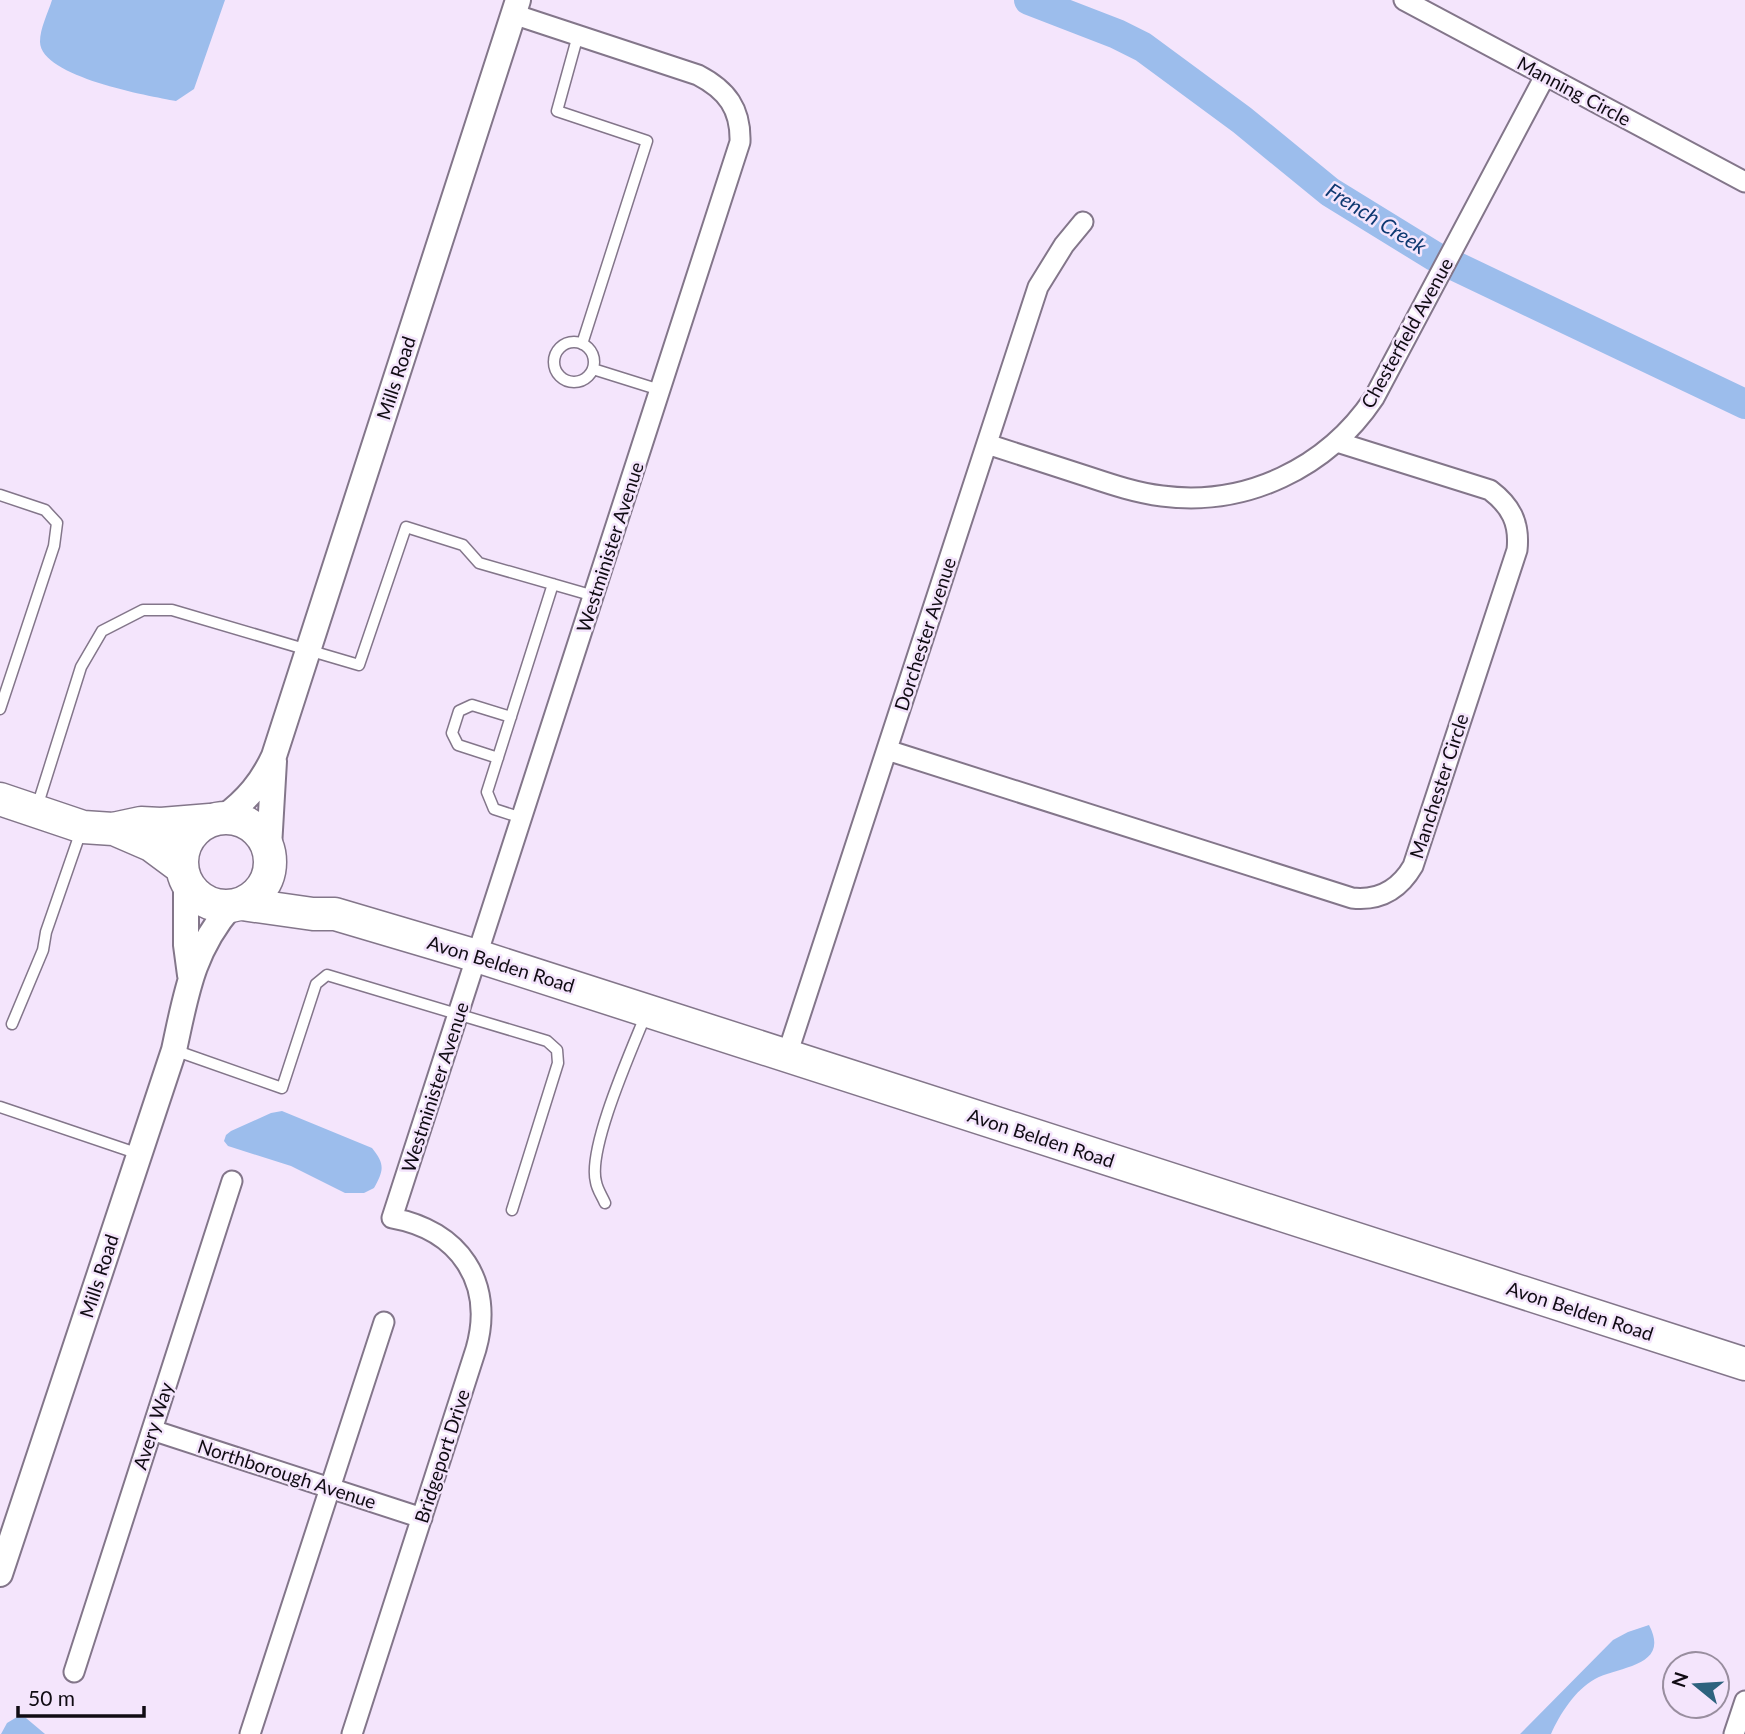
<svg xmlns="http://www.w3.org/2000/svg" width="1745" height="1734" viewBox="0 0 1745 1734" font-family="Lato,sans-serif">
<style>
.water{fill:#9cbdec}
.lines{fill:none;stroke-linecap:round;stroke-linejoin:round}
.river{stroke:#9cbdec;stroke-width:30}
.service-casing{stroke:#83768a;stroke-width:13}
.minor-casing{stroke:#83768a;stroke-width:23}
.tertiary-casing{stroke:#83768a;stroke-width:28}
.primary-casing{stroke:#83768a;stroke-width:35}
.service{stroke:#fff;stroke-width:10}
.minor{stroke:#fff;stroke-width:19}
.tertiary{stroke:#fff;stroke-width:24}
.primary{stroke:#fff;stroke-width:32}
.labels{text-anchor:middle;stroke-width:5;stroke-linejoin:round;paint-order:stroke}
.street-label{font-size:19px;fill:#100b13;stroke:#f4e5fc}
.water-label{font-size:21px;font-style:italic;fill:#0e3971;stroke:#f4e5fc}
</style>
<rect width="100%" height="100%" fill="#f4e5fc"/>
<path class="water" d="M52 0H225L194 89 176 101C149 96 41 77 40 42 40 28 48 13 52 0Z
M282 1111 372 1148C385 1164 384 1170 374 1188L364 1193H345L291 1166 228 1146 224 1141 226 1135 231 1131 271 1113Z
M1649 1625C1671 1667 1619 1666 1595 1679 1575 1690 1560 1714 1551 1734H1520L1613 1640 1628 1632Z
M17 1717 26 1718 45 1734H1L7 1723Z"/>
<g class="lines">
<path class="river" d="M1029 0 1117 34 1143 47 1242 120 1330 192 1434 256 1745 404"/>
<g class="service-casing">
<path id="service" d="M578 35 557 111 647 141 582 344
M554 362a20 20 0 1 1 40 0a20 20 0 1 1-40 0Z
M593 369 660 390
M0 495 45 510 57 523 54 546 0 709
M498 758 458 745 452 733 459 711 472 705 511 717
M37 807 81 667 102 631 143 610H172L359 665 406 527 463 545 479 563 594 596
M522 818 494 809 487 792 553 584
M12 1024 43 950 46 932 81 831
M174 1050 282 1088 316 984 327 975 547 1041 557 1050 558 1063 512 1210
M0 1107 139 1154
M605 1203C602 1196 597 1189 596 1182 587 1149 632 1049 646 1014"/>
</g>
<g class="minor-casing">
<path id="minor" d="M1404 0 1745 182
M987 444C1021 455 1055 466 1089 477 1113 485 1137 493 1162 496 1246 507 1327 468 1374 398L1545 76
M887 750 1352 898C1379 901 1399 890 1413 866L1517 550C1520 523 1511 506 1490 490L1337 442
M787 1055 1038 287 1064 245 1083 222
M152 1430 422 1518
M74 1672 232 1181
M250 1734 384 1322
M352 1734 476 1349C495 1282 459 1230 392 1218L740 142C741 109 727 90 698 75L513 14
M1734 1734 1745 1701"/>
</g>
<g class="tertiary-casing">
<path id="tertiary" d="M224 817C247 800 262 782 274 756L518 0
M269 847 274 761
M186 881V945L190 975
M0 1574 174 1050C186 995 192 951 231 906"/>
</g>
<g class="primary-casing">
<path id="primary" d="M0 799 83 827 113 829 141 823 161 824 210 820
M182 862a44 44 0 1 1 88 0a44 44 0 1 1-88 0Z
M114 829 151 845 182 868
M242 904 313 914H335L477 956 1745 1364"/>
</g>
<use href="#service" class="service"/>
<use href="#minor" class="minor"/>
<use href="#tertiary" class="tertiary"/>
<use href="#primary" class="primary"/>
</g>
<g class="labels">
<g class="street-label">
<text transform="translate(1574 91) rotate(28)" y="7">Manning Circle</text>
<text transform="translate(1407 333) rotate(-61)" y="7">Chesterfield Avenue</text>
<text transform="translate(396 378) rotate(-72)" y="7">Mills Road</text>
<text transform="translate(610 547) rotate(-72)" y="7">Westminister Avenue</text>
<text transform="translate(925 634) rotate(-72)" y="7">Dorchester Avenue</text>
<text transform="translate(1439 786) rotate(-72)" y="7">Manchester Circle</text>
<text transform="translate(501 964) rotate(17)" y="7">Avon Belden Road</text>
<text transform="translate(435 1087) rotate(-72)" y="7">Westminister Avenue</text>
<text transform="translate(1041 1138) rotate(18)" y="7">Avon Belden Road</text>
<text transform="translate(99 1276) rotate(-72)" y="7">Mills Road</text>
<text transform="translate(1580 1311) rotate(18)" y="7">Avon Belden Road</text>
<text transform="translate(153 1426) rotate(-72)" y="7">Avery Way</text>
<text transform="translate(442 1456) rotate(-72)" y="7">Bridgeport Drive</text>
<text transform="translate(287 1474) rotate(18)" y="7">Northborough Avenue</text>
</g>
<g class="water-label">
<text transform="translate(1376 219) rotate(32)" y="7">French Creek</text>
</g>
</g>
<g transform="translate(1696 1685) rotate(288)"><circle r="33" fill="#f4e5fc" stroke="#998e9f" stroke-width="2"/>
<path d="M0-5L12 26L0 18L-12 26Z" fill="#2d627e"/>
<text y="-10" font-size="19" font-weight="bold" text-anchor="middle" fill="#100b13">N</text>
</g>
<path d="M18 1706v10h126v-10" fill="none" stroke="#100b13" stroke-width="3.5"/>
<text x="28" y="1706" font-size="21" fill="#100b13" stroke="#f4e5fc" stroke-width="5" paint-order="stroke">50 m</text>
</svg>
